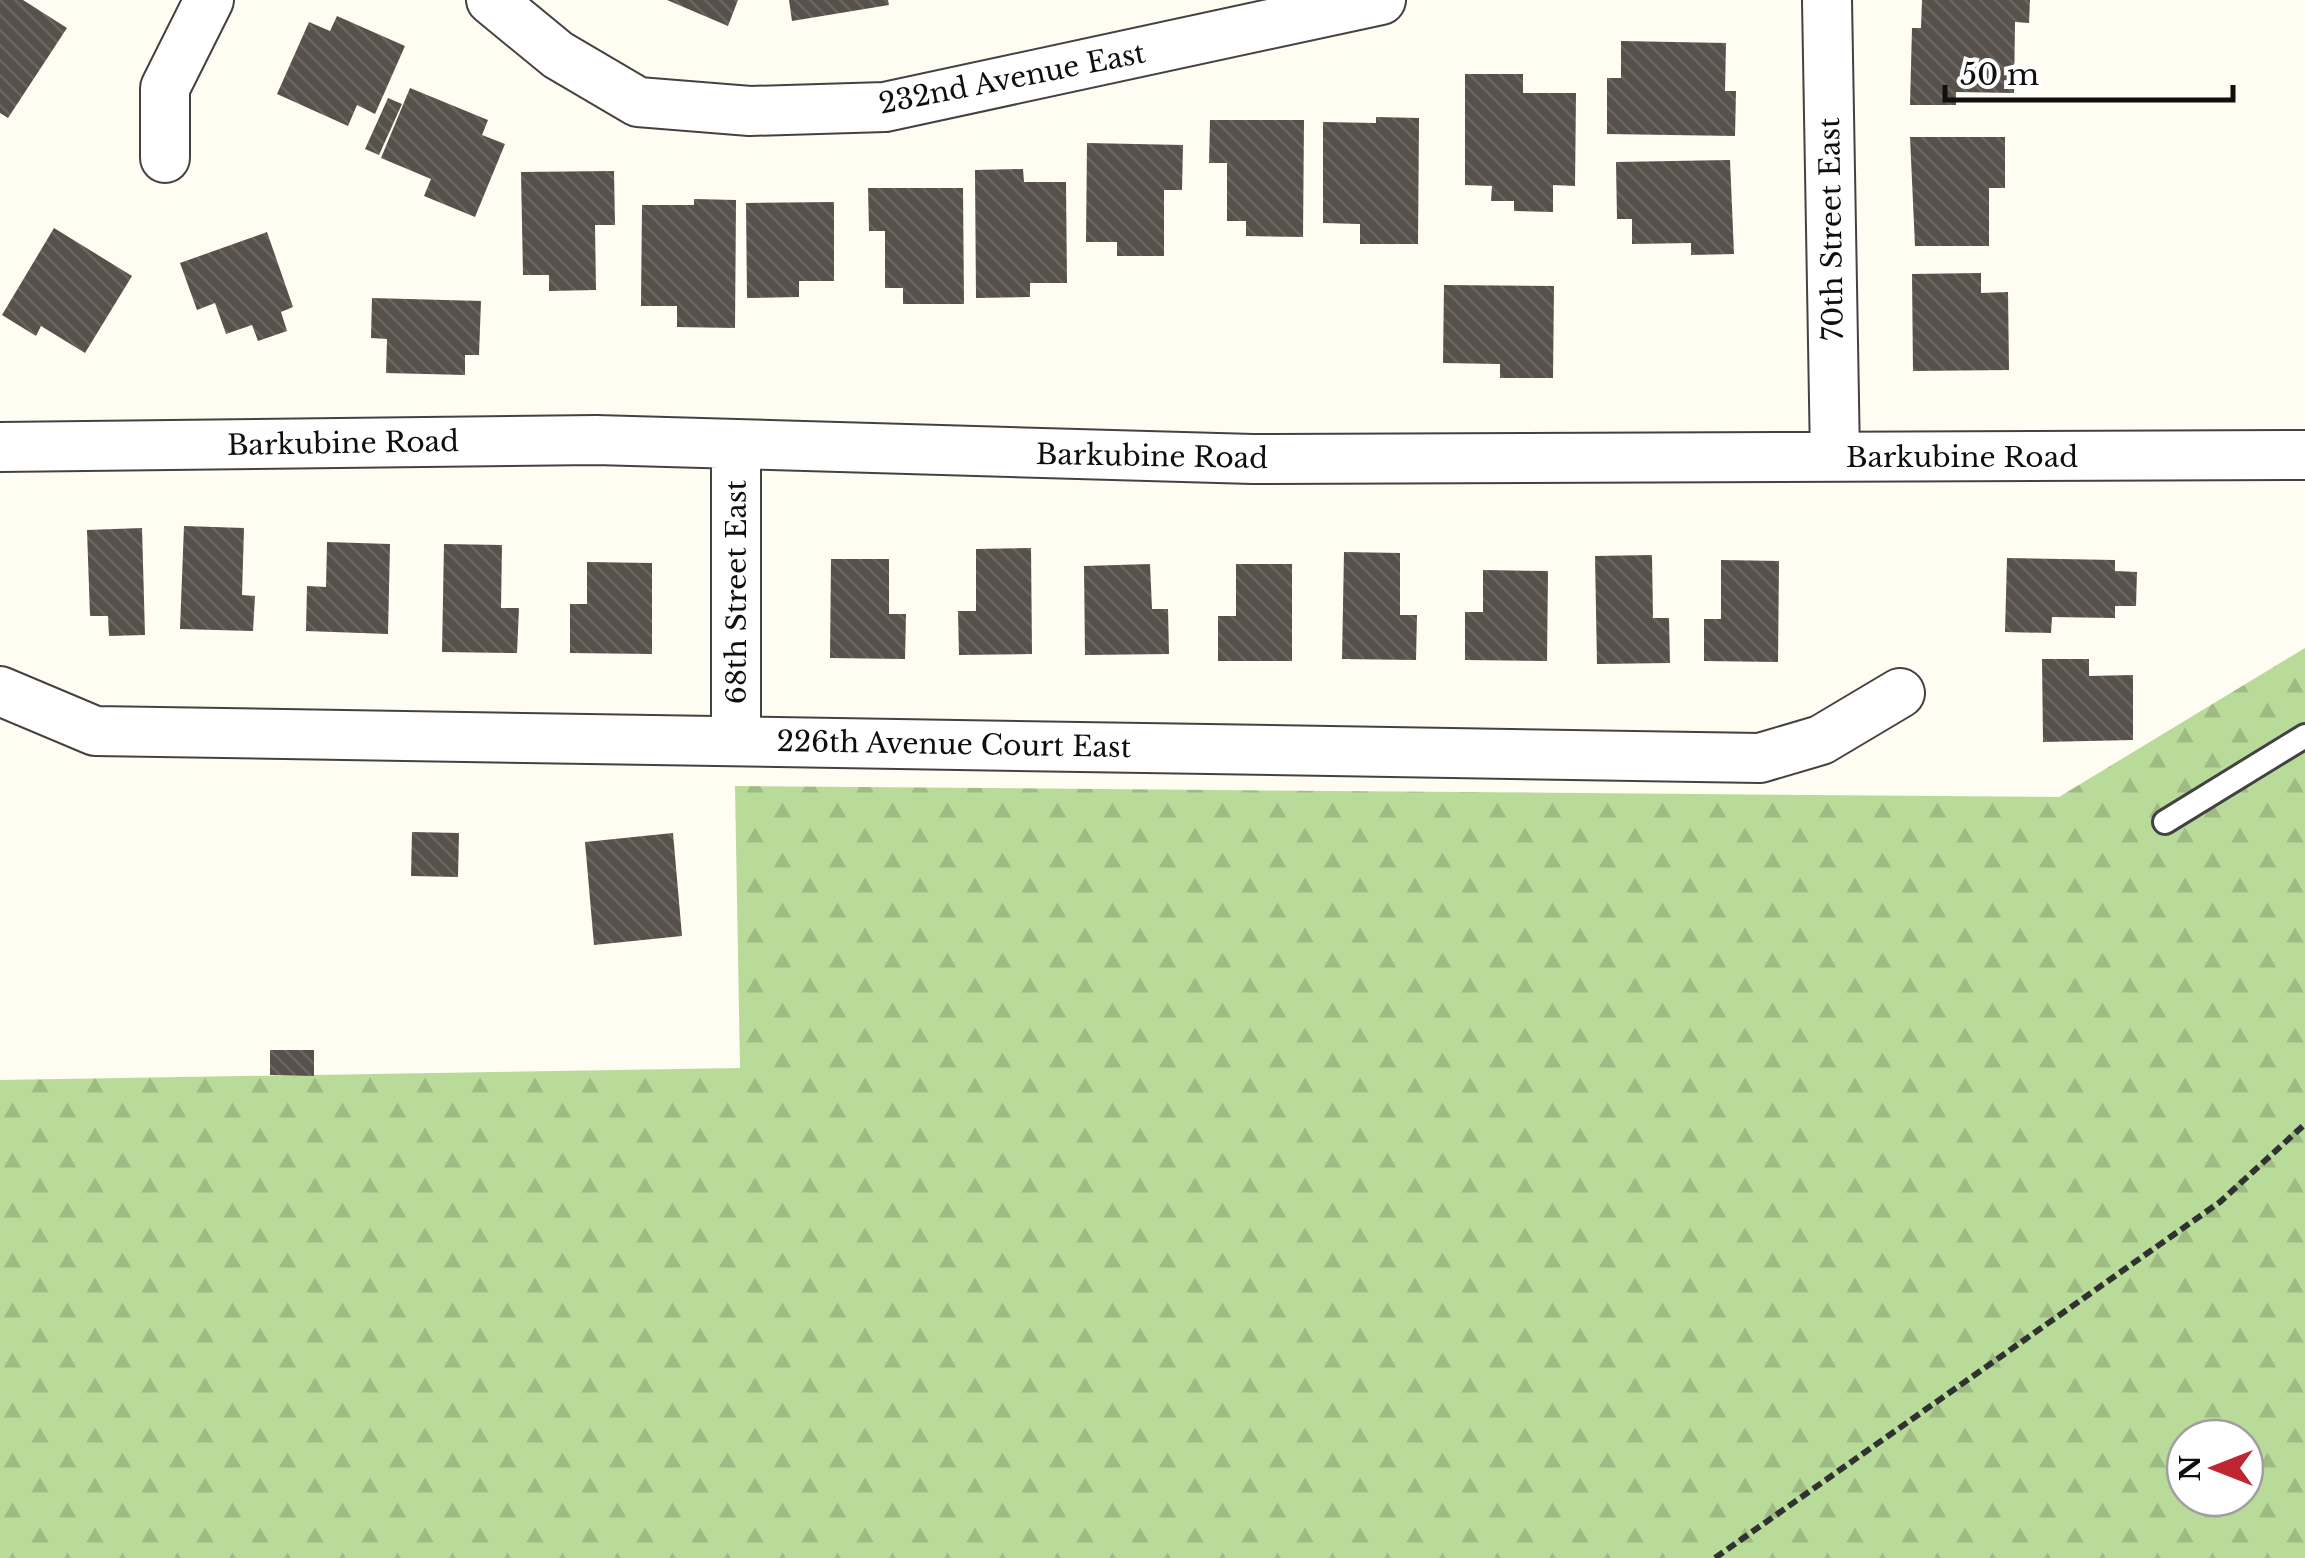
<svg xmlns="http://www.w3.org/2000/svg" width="2305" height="1558" viewBox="0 0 2305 1558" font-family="'Libre Baskerville',serif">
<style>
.forest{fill:url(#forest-firs);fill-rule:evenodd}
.building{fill:url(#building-back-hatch)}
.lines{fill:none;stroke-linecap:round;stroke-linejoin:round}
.service-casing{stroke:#424242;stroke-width:28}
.minor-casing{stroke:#424242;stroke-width:52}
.path{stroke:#313131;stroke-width:6;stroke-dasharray:10 5;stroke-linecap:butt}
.service{stroke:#fff;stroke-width:22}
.minor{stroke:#fff;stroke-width:48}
.labels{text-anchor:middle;stroke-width:10;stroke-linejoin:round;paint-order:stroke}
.street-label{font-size:28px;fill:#0f0f0f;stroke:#fff}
</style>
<defs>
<pattern id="forest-firs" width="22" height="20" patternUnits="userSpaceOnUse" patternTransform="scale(2.5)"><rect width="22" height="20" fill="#b9db9a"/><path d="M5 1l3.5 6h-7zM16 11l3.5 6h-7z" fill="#9ebb84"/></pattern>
<pattern id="building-back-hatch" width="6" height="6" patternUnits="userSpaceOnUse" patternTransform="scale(2.5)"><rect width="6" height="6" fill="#58504b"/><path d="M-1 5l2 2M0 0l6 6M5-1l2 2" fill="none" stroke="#6b6561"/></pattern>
</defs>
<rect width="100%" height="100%" fill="#fffcf2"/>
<path class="forest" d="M2305 648V1558H0V1080L740 1068 735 786 2059 797ZM2185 1438H2245V1498H2185Z"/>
<path class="building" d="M0 0H23L67 28 8 118 0 113Z
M667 0H738L728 26Z
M789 0H888L889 5 792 21Z
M1922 0H2030L2029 23 2015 22 2014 93 1956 92V105H1910L1912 28H1921Z
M337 16 405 46 375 114 357 105 348 126 277 94 309 22 330 31Z
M1621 41 1726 43 1725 91H1736L1735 136 1607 134V78H1621Z
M1465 74H1523V93H1576L1575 186 1553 185V212L1514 211V201H1491L1492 186 1465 185Z
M410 88 488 120 482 135 505 144 475 217 424 196 431 179 381 158Z
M388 98 402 104 379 155 365 149Z
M1376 117 1419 118 1418 244H1360V224L1323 223V122L1376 123Z
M1210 120H1304L1303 237 1246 236V221H1227V163H1209Z
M1910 137H2005V188H1989V246H1915Z
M1087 143 1183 145 1182 190H1164V256H1117V242H1086Z
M1730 160 1734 254 1691 255V243L1632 244V219H1617L1616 162Z
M1023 169 1024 182H1066L1067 283H1030V297L976 298 975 170Z
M614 171 615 225H595L596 290 549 291V275H523L521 172Z
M868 188H963L964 304H903V288H885V231H869Z
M694 199 736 200 735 328 677 327V306H641L642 205H694Z
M834 202V281H799V297L747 298 746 203Z
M54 228 132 276 85 353 41 326 36 336 2 315Z
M267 232 293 307 281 312 287 331 258 341 252 325 226 334 215 303 197 310 180 263Z
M1981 273V293L2008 292 2009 370 1913 371 1912 274Z
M1444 285 1554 286 1553 378H1500V364L1443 363Z
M372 298 481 301 479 355H465V375L386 373 387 339 371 338Z
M184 526 244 528 242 595 255 596 253 631 180 629Z
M142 528 145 635 109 636 108 616H90L87 530Z
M327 542 390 544 388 634 306 631 307 586 326 587Z
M444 544 502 545 501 608H519L517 653 442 652Z
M1031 548 1032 654 959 655 958 611H976V549Z
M1344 552 1400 553V615H1417L1416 660 1342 659Z
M1652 555 1653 618H1669L1670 663 1597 664 1595 556Z
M2007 558 2115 560V571L2137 572 2136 606H2115V618L2052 617 2051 633 2005 632Z
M831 559H889V614H906L905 659 830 658Z
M1721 560 1779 561 1778 662 1704 661V619H1721Z
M587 562 652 563V654L570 653V604H587Z
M1150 564 1152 609H1168L1169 654 1085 655 1084 566Z
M1236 564H1292V661H1218V616H1236Z
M1483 570 1548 571 1547 661 1465 660V612H1483Z
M2042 659H2089V676L2133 675V740L2043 742Z
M412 832 459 833 458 877 411 876Z
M673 833 682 936 594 945 585 842Z
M270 1050H314V1076L270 1075Z"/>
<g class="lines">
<g class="service-casing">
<path id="service" d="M2165 822 2305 736"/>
</g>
<g class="minor-casing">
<path id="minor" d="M491 0 558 55 638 102 750 111 885 107 1381 0
M1827 0 1835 457
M165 158V88L209 0
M736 444V741
M0 447 596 440 1253 459 2305 455
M0 691 95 731 1760 758 1821 740 1900 693"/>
</g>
<path class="path" d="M1715 1558 2220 1202 2305 1124"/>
<use href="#service" class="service"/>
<use href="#minor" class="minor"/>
</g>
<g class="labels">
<g class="street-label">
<text transform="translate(1012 78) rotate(-11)" y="10">232nd Avenue East</text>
<text transform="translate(1831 229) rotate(-91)" y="10">70th Street East</text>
<text transform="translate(343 443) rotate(-1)" y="10">Barkubine Road</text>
<text transform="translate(1152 456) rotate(1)" y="10">Barkubine Road</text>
<text x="1962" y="467">Barkubine Road</text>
<text transform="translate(736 592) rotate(-90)" y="10">68th Street East</text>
<text transform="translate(954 744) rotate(1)" y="10">226th Avenue Court East</text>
</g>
</g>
<g transform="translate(2215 1468) rotate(270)"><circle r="48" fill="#ffffff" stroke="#9f9f9f" stroke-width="2.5"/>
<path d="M0-8L18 38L0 25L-18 38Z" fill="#c02632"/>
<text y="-15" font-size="28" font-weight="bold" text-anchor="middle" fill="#0f0f0f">N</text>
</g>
<path d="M1945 85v15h288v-15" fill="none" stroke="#0f0f0f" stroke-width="5"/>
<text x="1960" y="85" font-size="30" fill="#0f0f0f" stroke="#ffffff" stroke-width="8" paint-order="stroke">50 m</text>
</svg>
